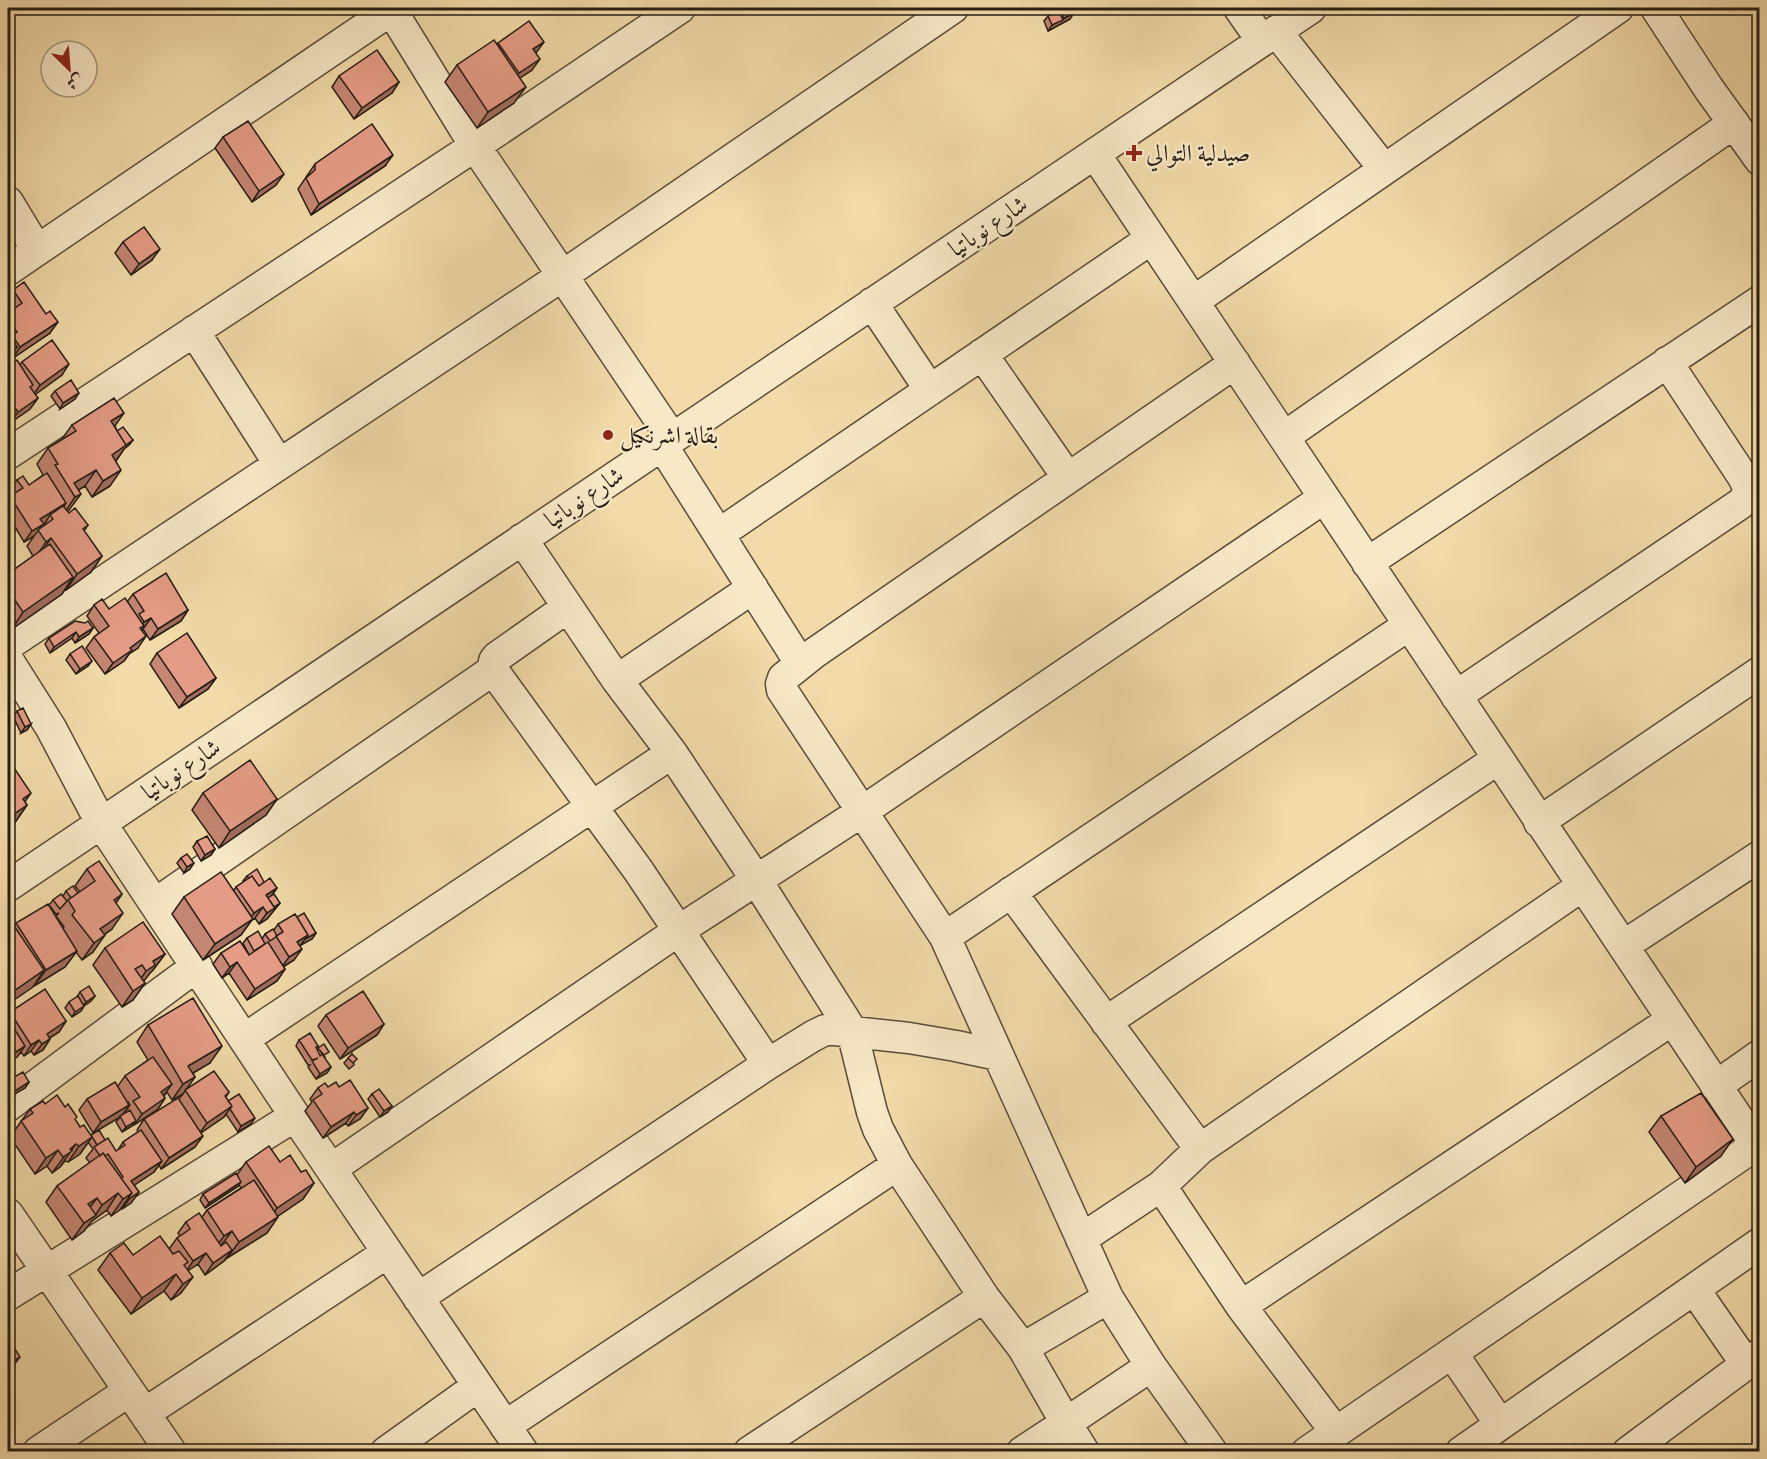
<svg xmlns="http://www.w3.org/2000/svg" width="1767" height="1459" viewBox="0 0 1767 1459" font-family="'IM FELL Great Primer',Amiri,serif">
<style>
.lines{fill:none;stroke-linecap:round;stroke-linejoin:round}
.minor-casing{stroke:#5a4c3a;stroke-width:33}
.minor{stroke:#f7e8c7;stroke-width:30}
.wall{fill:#c58673;stroke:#271d15;stroke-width:1.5;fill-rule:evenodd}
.shaded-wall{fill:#a06d5e;stroke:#271d15;stroke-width:1.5}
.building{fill:#e59c86;stroke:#271d15;stroke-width:1.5}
.poi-dot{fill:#8f2418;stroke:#f7e8c7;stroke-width:2}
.labels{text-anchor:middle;stroke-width:4.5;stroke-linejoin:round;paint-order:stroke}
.poi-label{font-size:24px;fill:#271d15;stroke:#f7e8c7;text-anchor:start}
.street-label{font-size:24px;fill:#271d15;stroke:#f7e8c7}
</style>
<rect width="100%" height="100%" fill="#f2dba9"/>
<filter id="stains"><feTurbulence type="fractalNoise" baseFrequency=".00333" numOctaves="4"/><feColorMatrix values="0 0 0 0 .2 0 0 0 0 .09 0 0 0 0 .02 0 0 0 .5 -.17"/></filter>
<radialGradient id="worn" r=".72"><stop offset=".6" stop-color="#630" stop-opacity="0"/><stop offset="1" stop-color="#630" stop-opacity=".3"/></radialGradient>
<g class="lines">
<g class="minor-casing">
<path id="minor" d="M390 8 475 146 672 438
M1239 8 1262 41
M1656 8 1709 89 1760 160
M1276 31 1384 169
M1095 154 1760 1151
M8 202 37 250
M8 270 394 8
M1194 301 1618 8
M872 303 930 390
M194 331 279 464
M982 354 1068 478
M1284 437 1734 123
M662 445 800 663
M8 454 475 146 680 8
M719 534 1151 239
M522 539 617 680 672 753 757 881 852 1031 872 1112 878 1129 897 1165 984 1297 1023 1348 1066 1423 1151 1366
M1367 563 1760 301
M8 645 562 276 953 8
M8 660 51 728 101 823 295 1116 523 1452
M493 670 638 870 768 1064
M617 680 753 588
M1456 696 1740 504C1750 495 1749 488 1743 477L1667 362
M1539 822 1760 672
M8 886 1311 8
M1011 892 1200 1149
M156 903 493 670 494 661 497 657 568 607
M945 937 1409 625
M1623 946 1760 856
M1106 1022 1498 759
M244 1039 672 753
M1716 1086 1760 1055
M8 1106 197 966
M331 1169 678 931 863 811 1324 498
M1161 1186 1241 1306 1335 1431
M8 1214 171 1452
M1081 1239 1161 1186 1200 1149 1582 886
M1694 1289 1746 1364
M8 1295 295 1116
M418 1298 768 1064 813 1036 825 1030H835L909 1038 956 1046 998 1055
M1241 1306 1672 1020
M1023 1348 1108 1298
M1452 1353 1500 1424
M145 1413 387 1253
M505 1426 897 1165
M38 1452 129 1391
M386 1452 478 1386
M749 1452 984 1297
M1022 1452 1066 1423 1084 1452
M1212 1452 1151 1366 1108 1298 945 937 782 690 781 684 783 678 813 654 1235 363
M1307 1452 1756 1145
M1461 1452 1760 1243
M1628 1452 1760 1354"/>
</g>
<use href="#minor" class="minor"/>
</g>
<path class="wall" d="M1076 8H1086L1079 12Z
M1059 9 1070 19 1048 31 1044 21 1048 16Z
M498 43 536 53 532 70 520 78 514 103 477 128 445 82 457 65 497 44Z
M339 76 399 82 392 93 354 119 332 87Z
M223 137 276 185 252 202 215 148Z
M315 164 385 166 311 215 298 189Z
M123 242 152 260 131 275 115 253Z
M13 290 50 333 13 358 11 356 8 360V313L11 310 8 305V297Z
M22 362 62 375 35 394 38 398 30 409 10 423 8 419V367L20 365Z
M55 391 75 399 60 409 51 396Z
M72 425 115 426 117 431 133 440 129 445 124 449 116 461 110 486 92 497 85 486 78 490 69 510 67 511 69 513 88 525 84 531 102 556 91 572 66 590 65 589 62 594 12 629 8 623V574L33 556 27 546 34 536 24 542 8 515V499L12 495 9 491 17 480 29 485 43 475 37 464 48 448 62 439Z
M133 594 188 610 181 621 150 640 143 629 142 630 138 648 129 654 124 661 105 674 86 648 94 637 99 633 87 616 94 605 109 609 127 602Z
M93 628 89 634 75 643 72 638 50 653 45 644 49 638Z
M157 653 216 678 208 689 179 708 150 664Z
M70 654 88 666 76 674 66 660Z
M17 711 31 724 27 730 21 733 13 716Z
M8 759 25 802 27 805 16 821 8 827Z
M203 793 277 799 266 815 219 848 192 810Z
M197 841 215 849 211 855 201 861 193 847Z
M181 858 190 869 184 873 177 863Z
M87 869 122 894 116 903 112 929 104 935 93 952 82 960 76 952 65 967 34 986V985L8 1004V922L14 926 16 923 63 928 64 927 56 916 59 913 56 914 49 905 53 900 63 896 66 891 78 893 80 892 75 886Z
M247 876 264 882 277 888 271 896 280 903 267 919 259 924 255 918 251 921 241 935 203 960 172 914 184 897 234 890 236 887 244 882 243 881Z
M297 917 316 933 312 939 301 944 300 946 294 960 283 967 285 969 277 981 247 1000 229 973 222 978 213 964 221 953 249 955 243 943 247 938 262 939 265 934 274 930 278 924Z
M105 948 165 954 153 970 150 973 143 981 145 983 133 1000 122 1007 93 965Z
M80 992 95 996 91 1001 84 1006 81 1011 72 1017 65 1008 69 1002 76 998Z
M10 1012 66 1021 59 1032 50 1038V1039L43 1050 34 1055 31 1051 24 1056 21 1052 17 1057 8 1063V1015Z
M326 1015 384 1024 377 1035 340 1059 318 1026Z
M148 1025 210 1063 193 1073 195 1077 186 1089 229 1092 226 1097 228 1101 251 1124 238 1132 226 1114 224 1117 201 1133 195 1147 161 1169 159 1165 154 1172 134 1185 139 1192 131 1203 122 1209 121 1208 111 1216 107 1210 92 1221 84 1231 72 1240 46 1202 57 1186 90 1163 86 1158 93 1149 88 1142 80 1154 68 1162 65 1161 60 1167 52 1173 47 1166 35 1174 10 1137 30 1109 45 1104 65 1107 80 1127 91 1135 105 1140 116 1151 118 1150 123 1142 138 1132 137 1130 144 1119 179 1099 183 1094 172 1100 167 1092 164 1096 165 1098 158 1109 134 1125H133L132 1126 122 1132 116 1122 120 1117 93 1133 79 1110 87 1099 118 1086 125 1076 148 1060 137 1042ZM128 1102 130 1105 125 1112 126 1113 122 1115Z
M299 1040 318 1046 316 1048 317 1049 318 1048 325 1057 324 1058 331 1067 327 1073 316 1079 308 1067 310 1065H308L296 1046Z
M352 1054 354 1065 349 1069 344 1063Z
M9 1080 29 1082 25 1088 11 1096 8 1090V1082Z
M339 1087 368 1108 360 1119 348 1126 346 1123 323 1138 305 1111 312 1102 310 1099 318 1088Z
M372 1094 392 1106 388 1112 380 1117 368 1099Z
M1661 1116 1721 1156 1685 1183 1649 1132Z
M246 1162H280L301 1172 314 1183 303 1199 278 1216 267 1233 227 1258 224 1261 205 1275 198 1264 188 1270 181 1293 171 1300 164 1291 131 1314 98 1270 110 1253 133 1255 169 1249 177 1238 180 1236 178 1233 186 1222 202 1217 207 1210 241 1188 239 1185 237 1187 205 1208 200 1200 203 1194 237 1175Z"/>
<path class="shaded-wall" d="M1074 13 1070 19 1048 31 1052 25Z
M544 42 536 53 533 49Z
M540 59 532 70 511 84 519 73Z
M399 82 392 93 354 119 362 108Z
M526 87 514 103 477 128 488 112Z
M393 155 385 166 311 215 319 204Z
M284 174 276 185 252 202 259 191Z
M160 249 152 260 131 275 139 264Z
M58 322 50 333 13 358 20 347Z
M17 347 10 358 8 360V353Z
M69 364 62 375 32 397 40 385Z
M79 393 75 399 60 409 63 403Z
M38 398 30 409 10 423 18 412Z
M124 413 112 430 111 421Z
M133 440 129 445 124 449 115 462 112 455Z
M96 470 85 486 73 493 74 483Z
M121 470 110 486 92 497 103 481Z
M81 494 69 510 64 513 75 497Z
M66 503 59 514 50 515 45 523 33 530 40 519Z
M44 524 34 536 24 542 32 531Z
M16 529 8 540V534Z
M51 538 40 555 35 558 46 542Z
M102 556 91 572 66 590 77 574Z
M73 577 62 594 12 629 23 612Z
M188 610 181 621 150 640 158 629Z
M151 618 143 629 136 633 144 622Z
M93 628 89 634 75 643 79 637Z
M76 632 72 638 50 653 54 647Z
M146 636 138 648 129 654 124 661 105 674 113 663 130 648Z
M92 661 88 666 76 674 80 669Z
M216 678 208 689 179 708 187 697Z
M31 724 27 730 21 733 25 727Z
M31 793 19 810 23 799Z
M277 799 266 815 219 848 230 831Z
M27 805 16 821 8 827V824L14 814Z
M215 849 211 855 201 861 205 855Z
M194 863 190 869 184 873 187 867Z
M277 888 269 899 266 895Z
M122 894 111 910 114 900Z
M280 903 267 919 259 924 269 910Z
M263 907 255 918 251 921 241 935 203 960 215 944 247 922 254 913Z
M123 913 112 929 93 942 100 929Z
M316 933 312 939 301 945 305 939Z
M105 935 93 952 82 960 94 943Z
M308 935 300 946 289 953 297 942Z
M302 949 294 960 281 968 289 957Z
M77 951 65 967 34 986 46 970Z
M165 954 153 970 150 973 144 981 135 987 153 961Z
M237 962 229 973 222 978 230 967Z
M285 969 277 981 247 1000 255 989Z
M44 970 33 987 8 1004V995Z
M145 983 133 1000 122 1007 133 991Z
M95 996 91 1001 82 1007 86 1002Z
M84 1006 81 1011 72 1017 75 1012Z
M66 1021 59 1032 41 1043 47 1034Z
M384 1024 377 1035 340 1059 348 1048Z
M50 1039 43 1050 34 1055 42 1044Z
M39 1040 31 1051 24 1056 31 1045Z
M25 1046 17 1057 8 1063V1057Z
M222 1046 210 1063 181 1080 188 1066Z
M331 1067 327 1073 316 1079 320 1074Z
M195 1077 183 1094 172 1100 183 1084Z
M29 1082 25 1088 11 1096 15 1091Z
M172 1084 164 1095 153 1103 161 1092Z
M165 1098 158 1109 134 1125 142 1114Z
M129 1105 122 1116 93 1133 101 1122Z
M232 1106 224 1117 199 1134 207 1123Z
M392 1106 388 1112 380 1117 384 1111Z
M368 1108 360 1119 348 1126 356 1115Z
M354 1112 346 1123 323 1138 331 1127Z
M255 1118 251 1124 238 1132 241 1126Z
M136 1121 132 1126 122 1132 126 1127Z
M203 1136 195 1147 161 1169 169 1158Z
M92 1137 80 1154 68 1162 79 1146Z
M1733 1139 1721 1156 1685 1183 1696 1167Z
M76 1144 60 1167 52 1173 70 1149Z
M58 1150 47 1166 35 1174 46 1158Z
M162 1161 154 1172 124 1192 131 1181Z
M241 1182 237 1187 205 1208 209 1203Z
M314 1183 303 1199 265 1225 277 1208Z
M139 1192 131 1203 122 1209 130 1198Z
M118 1193 107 1210 92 1221 84 1231 72 1240 84 1223 95 1216 102 1205Z
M132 1193 120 1210 111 1216 123 1199Z
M97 1198 85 1214 88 1204Z
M278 1217 267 1233 227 1258 239 1242Z
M232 1231 220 1247 212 1252 224 1236Z
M232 1250 224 1261 205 1275 213 1263Z
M206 1253 198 1264 186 1272 193 1261Z
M176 1274 164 1291 131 1314 142 1298Z
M193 1277 181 1293 171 1300 183 1284Z
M20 1357 8 1373V1364Z"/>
<path class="building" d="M1062 8H1071L1074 13 1064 18 1059 9Z
M1058 10 1063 20 1052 25 1048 16Z
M529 21 544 42 533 49 540 59 519 73 498 43Z
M494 40 526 87 488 112 457 65Z
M377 50 399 82 362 108 339 76Z
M248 121 284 174 259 191 223 137Z
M372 124 393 155 319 204 306 178 315 170V164Z
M144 227 160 249 139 264 123 242Z
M24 282 46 314 50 311 58 322 20 347 12 335 17 332 8 319V313L22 303 13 290Z
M8 331 17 347 8 353Z
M52 340 69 364 40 385 22 362Z
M17 360 33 385 30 387 38 398 18 412 8 398V367Z
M71 380 79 393 63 403 55 391Z
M114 398 124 413 111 421 126 445 112 455 121 470 103 481 96 470 74 483 81 494 75 497 55 465 58 464 48 448 76 431 72 425Z
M123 427 133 440 126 445 117 431Z
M47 473 66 503 40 519 44 524 32 531 10 496 23 488 17 480 23 476 29 485Z
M63 506 69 513 75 508 88 525 83 529 102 556 77 574 51 538 46 542 38 530 53 519 50 515Z
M8 515 16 529 8 534Z
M50 544 73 577 23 612 8 590V574Z
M166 573 188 610 158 629 151 618 144 622 139 614 144 611 133 594Z
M125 598 144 626 140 628 146 636 130 648 132 650 113 663 94 637 109 626 94 605 102 599 109 609Z
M75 621 85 623 88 621 93 628 79 637 76 632 54 647 49 638Z
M187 633 216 678 187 697 157 653Z
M82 646 92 661 80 669 70 654Z
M23 708 31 724 25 727 17 711Z
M8 759 31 793 23 799 27 805 14 814 11 810 8 812Z
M250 760 277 799 230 831 203 793Z
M207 836 215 849 205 855 197 841Z
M187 854 194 863 187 867 181 858Z
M99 861 122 894 114 900 123 913 100 929 105 935 94 943 72 915 75 911 68 900 95 881 87 869Z
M257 869 264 882 259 886 252 876 249 878 247 876Z
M221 872 253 919 215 944 184 897Z
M252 876 259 886 270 878 277 888 266 895 275 908 267 913 263 907 254 913 236 887Z
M73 886 78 893 71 898 66 891Z
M61 894 67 901 60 909 53 900Z
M274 894 280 903 274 907 268 898Z
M48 904 77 951 46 970 16 923Z
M304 913 316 933 305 939 308 935 297 917Z
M295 914 308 935 297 942 302 949 289 957 276 936 283 932 278 924Z
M10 920 44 970 8 995V943L14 939 8 929V922Z
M143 922 165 954 153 961 155 965 146 971 142 965 135 969 145 983 133 991 105 948Z
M273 929 277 936 270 941 265 934Z
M258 931 265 944 254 951 247 938Z
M240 941 249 955 268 942 285 969 255 989 237 962 230 967 221 953Z
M89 986 95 996 86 1002 80 992Z
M45 989 66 1021 47 1034 50 1039 42 1044 39 1040 31 1045 10 1012Z
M363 991 384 1024 348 1048 326 1015Z
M78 996 84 1006 75 1012 69 1002Z
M193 998 222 1046 188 1066 195 1077 183 1084 148 1025Z
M15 1030 25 1046 8 1057V1031L9 1034Z
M310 1033 318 1046 316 1047 320 1056 322 1054 331 1067 320 1074 312 1061 318 1058 312 1060 299 1040Z
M324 1044 329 1052 324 1055 318 1048Z
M352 1054 357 1059 353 1063 348 1058Z
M153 1057 172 1084 161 1092 165 1098 142 1114 133 1101 140 1097 125 1076Z
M214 1071 229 1092 225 1096 232 1106 207 1123 185 1090Z
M23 1072 29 1082 15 1091 9 1080Z
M350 1080 368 1108 356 1115 354 1112 331 1127 313 1100 322 1094 318 1088 325 1083 328 1087 336 1082 339 1087Z
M115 1082 129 1105 101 1122 87 1099Z
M379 1089 392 1106 384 1111 372 1094Z
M1701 1093 1733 1139 1696 1167 1661 1116Z
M239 1094 255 1118 241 1126 230 1109 232 1106 228 1101Z
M57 1095 65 1107 68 1104 77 1117 75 1119 80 1127 84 1125 92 1137 79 1146 76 1144 70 1149 72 1151 63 1157 58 1150 46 1158 21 1121 33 1113 30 1109 43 1101 45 1104Z
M178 1098 203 1136 169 1158 144 1119Z
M130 1110 136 1121 126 1127 120 1116Z
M99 1130 105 1140 97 1145 91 1135Z
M141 1130 162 1161 131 1181 139 1192 130 1198 129 1197 132 1193 121 1178 123 1177 108 1154 105 1156 103 1153 100 1156 94 1147 108 1138 116 1151 125 1145 123 1142Z
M269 1146 280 1162 290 1155 301 1172 306 1170 314 1183 277 1208 246 1162Z
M103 1153 132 1193 123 1199 118 1193 102 1205 97 1198 88 1204 96 1215 84 1223 57 1186Z
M236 1173 241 1182 209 1203 203 1194Z
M254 1180 278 1217 239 1242 232 1231 224 1236 207 1210Z
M199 1213 221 1246 226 1242 232 1250 213 1263 206 1253 193 1261 177 1238 190 1229 186 1222Z
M160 1236 173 1254 179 1251 188 1262 184 1265 193 1277 183 1284 176 1274 142 1298 110 1253 124 1243 133 1255Z
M8 1338 20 1357 8 1364Z"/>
<g class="poi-dot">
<path d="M1131 144h6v6h6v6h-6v6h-6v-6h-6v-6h6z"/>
<circle cx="608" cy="435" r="6"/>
</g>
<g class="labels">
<g class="poi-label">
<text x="1146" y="161">صيدلية التوالي</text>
<text x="620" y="443">بقالة اشرنكيل</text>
</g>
<g class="street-label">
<text transform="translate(988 226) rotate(-34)" y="8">شارع نوباتيا</text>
<text transform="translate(584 497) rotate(-34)" y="8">شارع نوباتيا</text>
<text transform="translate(181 769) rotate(-34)" y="8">شارع نوباتيا</text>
</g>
</g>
<rect width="1767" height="1459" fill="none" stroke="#f2dba9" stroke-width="30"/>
<rect x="9" y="9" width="1749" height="1441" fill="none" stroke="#271d15" stroke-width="3"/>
<rect x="15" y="15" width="1737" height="1429" fill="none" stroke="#271d15" stroke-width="1.5"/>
<g transform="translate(69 69) rotate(155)"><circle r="28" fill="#f7e8c7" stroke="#a49780" stroke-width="1.5"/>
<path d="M0-4.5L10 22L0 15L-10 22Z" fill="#8f2418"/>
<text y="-9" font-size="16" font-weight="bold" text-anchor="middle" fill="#271d15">ش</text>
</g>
<rect width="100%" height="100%" filter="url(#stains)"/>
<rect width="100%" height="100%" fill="url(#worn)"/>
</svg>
